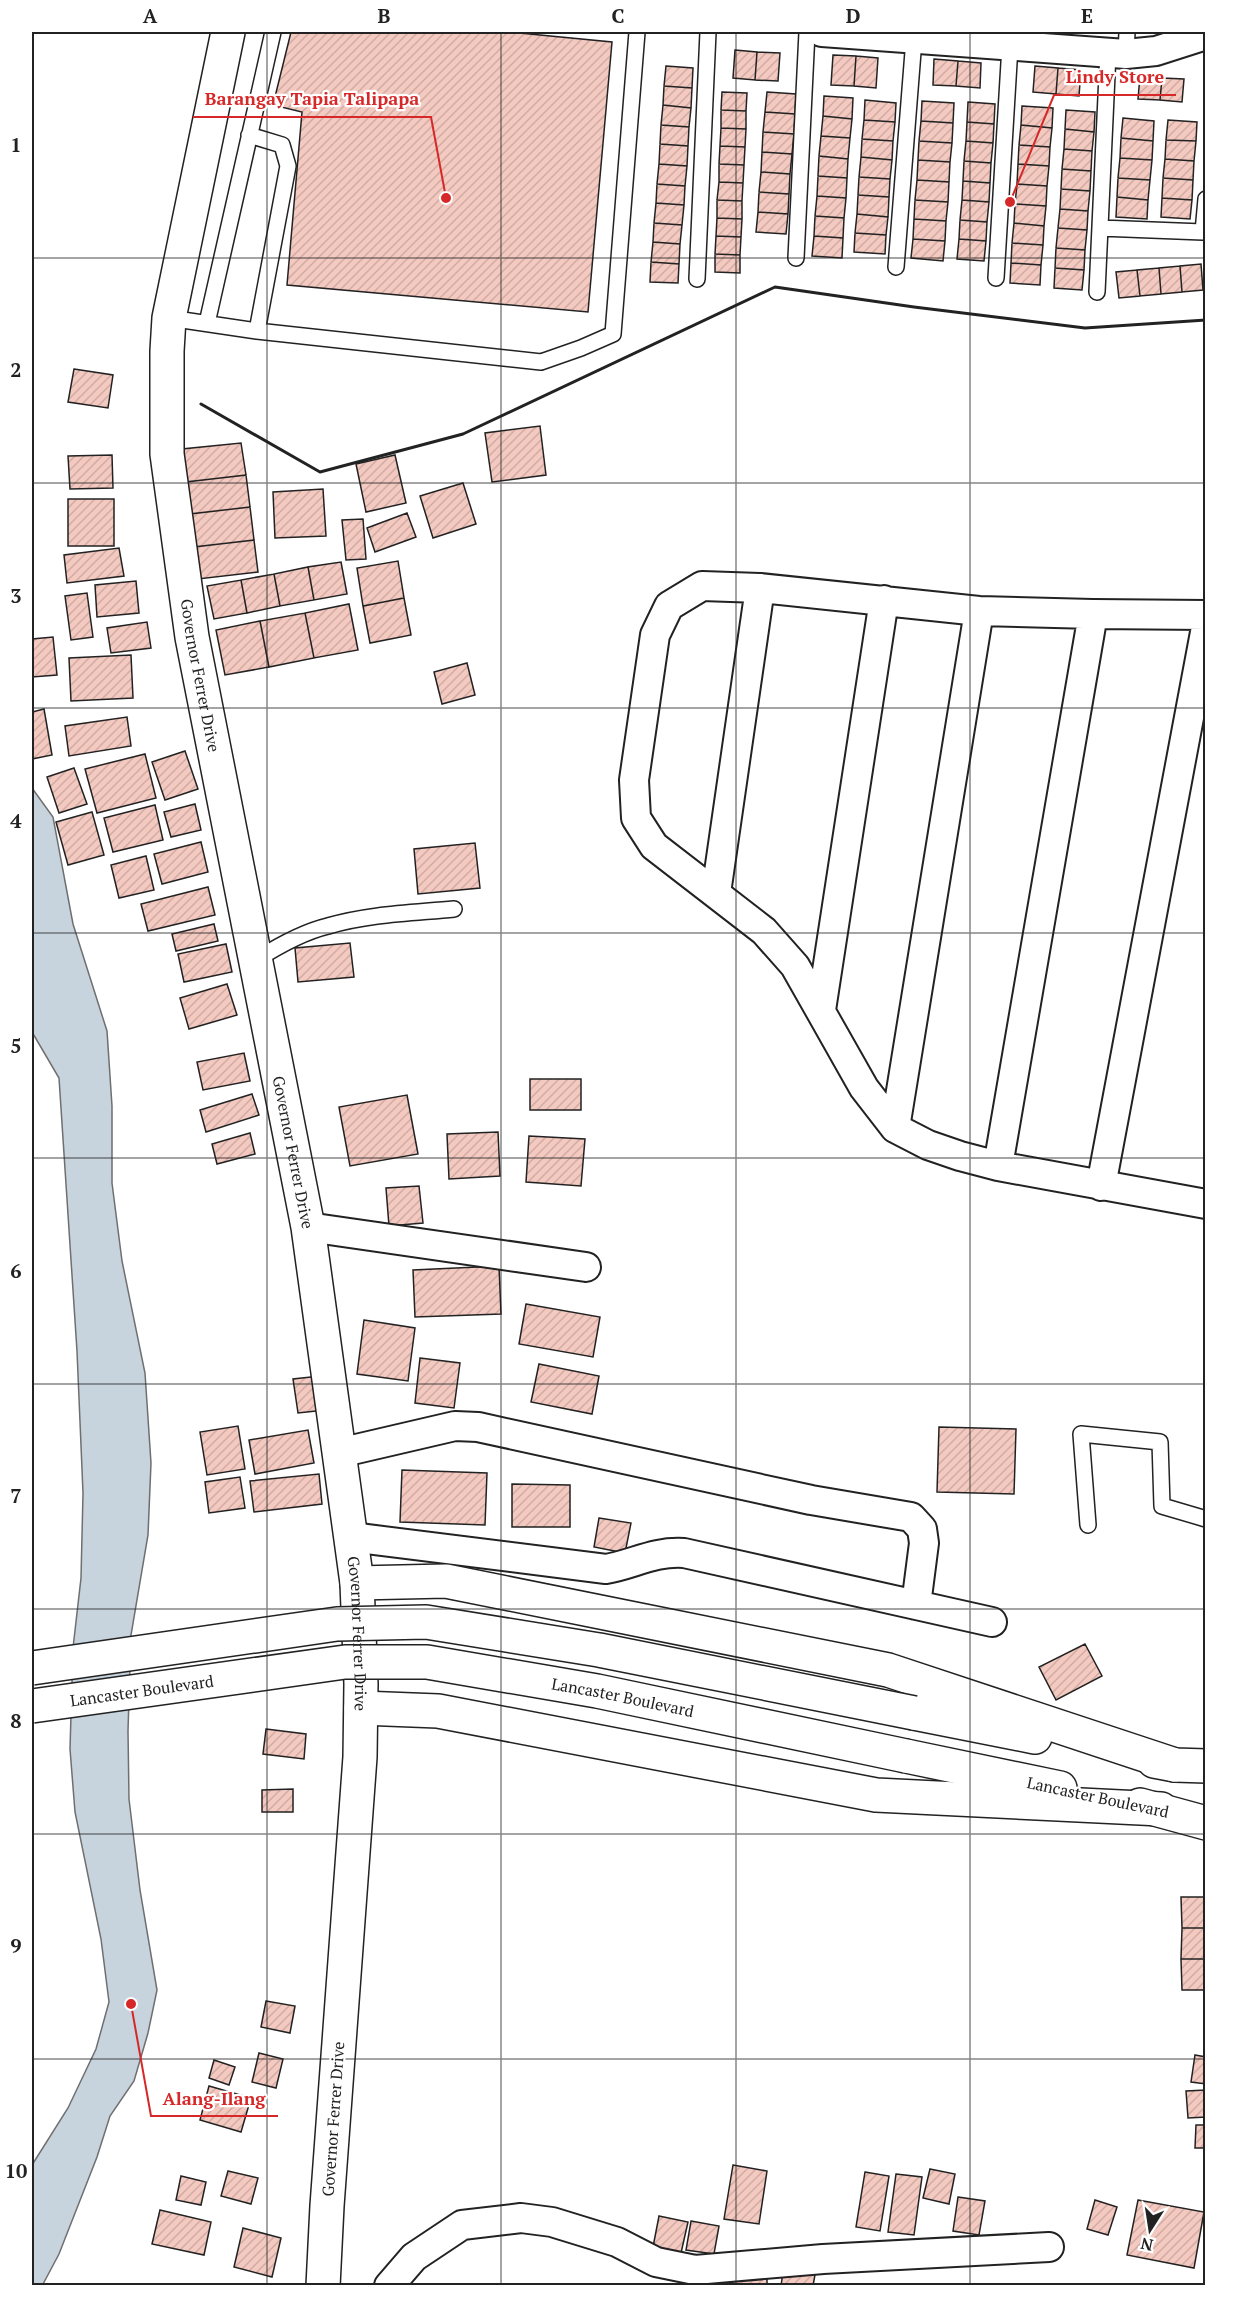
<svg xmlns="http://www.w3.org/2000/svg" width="1237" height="2317" viewBox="0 0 1237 2317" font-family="'PT Serif',serif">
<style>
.water{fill:#c7d3dd;stroke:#6f6f6f;stroke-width:1.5}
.building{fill:url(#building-hatch);stroke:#222;stroke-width:1.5}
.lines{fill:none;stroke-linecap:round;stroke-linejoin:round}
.lane-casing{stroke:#222;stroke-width:18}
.street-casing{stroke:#222;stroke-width:32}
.secondary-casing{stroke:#222;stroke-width:36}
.lane{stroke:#fff;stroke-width:15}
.street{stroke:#fff;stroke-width:28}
.secondary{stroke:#fff;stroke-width:33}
.secondary-bridge-casing{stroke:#222;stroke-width:36;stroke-linecap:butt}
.secondary-bridge{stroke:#fff;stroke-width:33}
.wall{stroke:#222;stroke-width:3}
.grid{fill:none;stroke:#222;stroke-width:1.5;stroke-opacity:0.55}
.labels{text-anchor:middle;stroke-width:4.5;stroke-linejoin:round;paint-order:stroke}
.street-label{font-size:16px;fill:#222;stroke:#fff}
.leader{fill:none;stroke:#d62828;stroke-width:2}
.callout-dot{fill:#d62828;stroke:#fff;stroke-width:2}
.callout-label{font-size:18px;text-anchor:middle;font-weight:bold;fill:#d62828;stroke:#fff;stroke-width:4.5;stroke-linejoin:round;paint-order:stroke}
.neatline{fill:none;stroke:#222;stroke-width:2}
.grid-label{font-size:20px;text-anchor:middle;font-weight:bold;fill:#222}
</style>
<defs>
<pattern id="building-hatch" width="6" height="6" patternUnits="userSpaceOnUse" patternTransform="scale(1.5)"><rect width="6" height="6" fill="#f3c9c0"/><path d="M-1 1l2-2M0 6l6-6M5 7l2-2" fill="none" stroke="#d0aca5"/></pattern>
</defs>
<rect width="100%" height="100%" fill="#fff"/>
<path class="water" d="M32 788 53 817 73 924 107 1031 112 1106V1183L122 1261 145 1373 151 1463 148 1535 131 1635 128 1731 129 1799 140 1890 157 1990 148 2033 134 2081 110 2116 97 2157 59 2254 42 2286 32 2285V2165L68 2108 96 2049 109 2002 101 1939 75 1812 70 1749 73 1648 81 1578 83 1493 77 1351 59 1078 32 1032Z"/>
<path class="building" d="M291 32H509L612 42 588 312 287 285 302 112 273 105Z
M735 50 757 52 755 80 733 78Z
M757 52 780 53 778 81 755 80Z
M833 55 856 56 854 86 831 85Z
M856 56 878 58 876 88 854 86Z
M934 59 958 61 956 86 933 85Z
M958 61 981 63 980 88 956 86Z
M666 66 693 68 692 88 664 86Z
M1035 66 1058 68 1056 94 1033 92Z
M1058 68 1081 70 1079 96 1056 94Z
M1140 76 1162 78 1160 100 1138 99Z
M1162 78 1184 79 1182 102 1160 100Z
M664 86 692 88 691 108 663 105Z
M722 92 747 93 746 111 721 110Z
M767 92 796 94 795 114 765 112Z
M824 96 853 98 852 119 823 116Z
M865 100 896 103 895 122 864 120Z
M922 101 954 103 953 123 921 121Z
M968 102 995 104 994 124 967 122Z
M663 105 691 108 689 127 661 125Z
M1022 106 1053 108 1052 128 1021 125Z
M721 110 746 111V129L721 128Z
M1066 110 1095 112 1094 132 1065 129Z
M765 112 795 114 794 134 763 132Z
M823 116 852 119 850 138 821 136Z
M1123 118 1154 121 1153 141 1121 138Z
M864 120 895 122 893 141 862 139Z
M1168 120 1197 122 1196 141 1166 140Z
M921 121 953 123 952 143 919 141Z
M967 122 994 124 993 143 966 141Z
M661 125 689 127 688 146 660 144Z
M1021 125 1052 128 1050 147 1019 145Z
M721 128 746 129 745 147 720 146Z
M1065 129 1094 132 1092 151 1064 149Z
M763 132 794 134 792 154 762 152Z
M821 136 850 138 848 159 819 156Z
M1121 138 1153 141 1152 160 1120 158Z
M862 139 893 141 892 160 861 157Z
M1166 140 1196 141 1194 161 1165 159Z
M919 141 952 143 950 162 918 160Z
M966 141 993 143 991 163 964 161Z
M660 144 688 146 687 166 659 164Z
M1019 145 1050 147 1049 166 1018 164Z
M720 146 745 147 744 165 719 164Z
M1064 149 1092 151 1091 171 1062 169Z
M762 152 792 154 790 174 761 172Z
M819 156 848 159 847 178 818 176Z
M861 157 892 160 890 179 859 177Z
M1120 158 1152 160 1150 180 1118 178Z
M1165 159 1194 161 1193 180 1163 178Z
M918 160 950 162 949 182 917 180Z
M964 161 991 163 990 183 963 181Z
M659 164 687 166 685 186 657 184Z
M719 164 744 165 743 183 719 182Z
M1018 164 1049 166 1047 186 1017 184Z
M1062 169 1091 171 1090 191 1061 189Z
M761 172 790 174 789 194 759 192Z
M818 176 847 178 846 198 817 196Z
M859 177 890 179 889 197 858 195Z
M1118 178 1150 180 1148 200 1117 197Z
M1163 178 1193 180 1192 200 1162 198Z
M917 180 949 182 948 202 915 200Z
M963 181 990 183 989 202 962 200Z
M719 182 743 183 742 201 717 200Z
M657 184 685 186 684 205 656 203Z
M1017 184 1047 186 1046 206 1015 204Z
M1061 189 1090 191 1088 211 1060 209Z
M759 192 789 194 788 214 758 212Z
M858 195 889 197 888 217 857 214Z
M817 196 846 198 844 218 815 216Z
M1117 197 1148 200 1147 219 1116 217Z
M1162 198 1192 200 1190 219 1161 217Z
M717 200 742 201V219L717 218Z
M915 200 948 202 946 221 914 219Z
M962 200 989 202 987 222 960 220Z
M656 203 684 205 682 225 654 223Z
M1015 204 1046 206 1044 226 1014 223Z
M1060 209 1088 211 1087 230 1058 228Z
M758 212 788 214 786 234 756 232Z
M857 214 888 217 886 235 855 233Z
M815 216 844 218 843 238 814 236Z
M717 218 742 219 741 237 716 236Z
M914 219 946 221 945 241 913 239Z
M960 220 987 222 986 241 959 239Z
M654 223 682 225 680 244 653 242Z
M1014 223 1044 226 1043 245 1012 243Z
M1058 228 1087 230 1085 250 1056 248Z
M855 233 886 235 885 254 854 252Z
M716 236 741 237 740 255 715 254Z
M814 236 843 238 842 258 812 256Z
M913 239 945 241 943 261 911 258Z
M959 239 986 241 984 261 957 259Z
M653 242 680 244 679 264 651 262Z
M1012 243 1043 245 1041 265 1011 263Z
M1056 248 1085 250 1084 270 1055 268Z
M715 254 740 255V273L715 272Z
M651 262 679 264 678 283 650 282Z
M1011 263 1041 265 1040 285 1010 283Z
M1201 264 1203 290 1182 292 1180 266Z
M1180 266 1182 292 1161 294 1159 268Z
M1055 268 1084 270 1082 290 1054 288Z
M1159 268 1161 294 1140 296 1137 270Z
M1137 270 1140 296 1119 298 1116 272Z
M74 369 113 375 108 408 68 402Z
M540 426 546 475 492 482 485 433Z
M241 443 246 475 186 482 182 449Z
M112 455 113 488 70 489 68 456Z
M395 455 406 503 366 512 356 464Z
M246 475 250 507 190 514 186 482Z
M463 483 476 524 433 538 420 496Z
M323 489 326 536 275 538 273 492Z
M68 499H114V546H68Z
M250 507 254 540 194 547 190 514Z
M407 513 416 537 375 552 367 528Z
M363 519 366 559 346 560 342 520Z
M254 540 258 572 198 579 194 547Z
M119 548 124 576 67 583 64 555Z
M398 561 404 598 363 606 357 568Z
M341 562 347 594 314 600 308 567Z
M308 567 314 600 280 606 274 574Z
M274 574 280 606 247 613 241 580Z
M241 580 247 613 214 619 207 586Z
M136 581 139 613 97 617 95 585Z
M87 593 93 637 71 640 65 596Z
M404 598 411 635 370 643 363 606Z
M349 604 358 650 314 658 305 613Z
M305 613 314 658 269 667 260 621Z
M260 621 269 667 225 675 216 630Z
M147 622 151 648 111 653 107 628Z
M53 637 57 675 32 677V639Z
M131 655 133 698 71 701 69 658Z
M467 663 475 695 442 704 434 672Z
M44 709 52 755 32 759V712Z
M127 717 131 746 69 756 65 726Z
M185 751 198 789 165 800 152 762Z
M145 754 156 798 97 813 85 769Z
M74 768 87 804 59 813 47 777Z
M195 804 201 830 171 837 164 812Z
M155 805 163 840 113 852 104 818Z
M92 812 104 855 68 865 56 822Z
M201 842 208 872 162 884 154 854Z
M475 843 480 888 418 894 414 849Z
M146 856 154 890 119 898 111 865Z
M208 887 215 915 148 931 141 904Z
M214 924 218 941 176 951 172 934Z
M350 943 354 977 298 982 295 948Z
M226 944 232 972 184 982 178 954Z
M227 984 237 1015 189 1029 180 998Z
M244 1053 250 1081 203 1090 197 1062Z
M530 1079H581V1110H530Z
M252 1094 259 1115 206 1132 200 1110Z
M407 1095 418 1154 350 1166 339 1107Z
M498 1132 500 1176 449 1179 447 1134Z
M250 1133 255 1154 217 1164 212 1144Z
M529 1136 585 1139 581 1186 526 1182Z
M419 1186 423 1223 389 1226 386 1188Z
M499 1266 501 1314 415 1317 413 1270Z
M526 1304 600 1317 593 1357 519 1344Z
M364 1320 415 1328 408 1381 357 1374Z
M420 1358 460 1363 454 1408 415 1403Z
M539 1364 599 1376 592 1414 531 1402Z
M320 1376 325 1410 298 1413 293 1379Z
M238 1426 245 1469 207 1475 200 1432Z
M939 1427 1016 1429 1014 1494 937 1492Z
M308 1430 314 1463 255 1474 249 1440Z
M402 1470 487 1473 485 1525 400 1522Z
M319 1474 322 1504 254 1512 250 1481Z
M240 1477 245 1508 209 1513 205 1482Z
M512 1484 570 1485V1527H512Z
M599 1518 631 1523 625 1553 594 1547Z
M1085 1644 1102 1676 1056 1700 1039 1667Z
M266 1729 306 1734 304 1759 263 1754Z
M293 1789V1812H262V1790Z
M1181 1897H1206V1928H1182Z
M1182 1928H1206V1959H1181Z
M1181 1959H1206V1990H1182Z
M266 2001 295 2006 290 2033 261 2027Z
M259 2053 283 2059 276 2088 252 2082Z
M1195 2055 1206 2057V2084L1191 2082Z
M214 2060 235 2067 229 2085 209 2078Z
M209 2086 251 2098 241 2132 200 2120Z
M1206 2090V2117L1188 2118 1186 2091Z
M1196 2125H1206V2148H1195Z
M733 2165 767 2171 759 2224 724 2219Z
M930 2169 955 2174 949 2204 923 2198Z
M228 2171 258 2178 251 2204 221 2196Z
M865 2172 889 2176 880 2231 856 2227Z
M896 2174 922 2177 914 2235 888 2232Z
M181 2176 206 2182 201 2205 176 2200Z
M958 2197 985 2201 979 2235 953 2231Z
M1095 2200 1117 2207 1108 2235 1087 2229Z
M1138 2200 1204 2212 1194 2268 1127 2255Z
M160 2210 211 2222 204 2255 152 2244Z
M659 2216 688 2222 681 2253 653 2247Z
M691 2221 719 2226 714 2254 686 2250Z
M243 2228 281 2238 272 2277 234 2267Z
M784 2264 816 2269 813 2286H781Z
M718 2272H767V2286H718Z"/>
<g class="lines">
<g class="lane-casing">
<path id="lane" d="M1126 54 1127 32
M249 135 282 145 288 166 257 331
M1100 228 1203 232 1206 199
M796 258 807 32
M896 267 914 39
M996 278 1010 46
M697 279 708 32
M1097 292 1108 53
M169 318 257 331 541 362 581 348 613 334 637 32
M207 323 273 32
M256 960C278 946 303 932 328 926 369 914 412 913 454 909
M1088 1525 1081 1434 1160 1442 1162 1506 1206 1519"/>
</g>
<g class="street-casing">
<path id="street" d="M822 32 1126 54 1156 51 1206 35
M1206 615 1093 614 979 611 760 588 702 586 669 606 655 635 634 780 636 818 654 846 764 931 795 966 864 1088 895 1128 928 1145 960 1156 998 1166 1206 1204
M716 893 760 588
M821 1010 884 600
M895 1128 979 611
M998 1166 1093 614
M1101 1186 1206 627
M308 1227 586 1267
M339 1453 455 1426 478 1427 811 1500 911 1517 922 1529 924 1543 916 1605
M351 1537 606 1569C634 1564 654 1551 684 1553L992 1622
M389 2286 414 2257 462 2225 521 2218 552 2222 617 2242 656 2262 695 2270 823 2259 1049 2247"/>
</g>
<g class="secondary-casing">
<g id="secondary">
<path id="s1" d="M228 32 169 318 167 351V454L192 637 308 1227 357 1583 361 1684 360 1757 327 2206 323 2286"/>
<path d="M357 1583 446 1581 888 1670 1175 1765"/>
<path d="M361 1708 438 1711 876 1795 1161 1809"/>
<path d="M914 1713 1035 1737"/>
<path d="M906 1756 1060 1788"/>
<path d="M1154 1761 1175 1765 1206 1766"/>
<path d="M1140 1805 1206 1823"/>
</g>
</g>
<use href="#lane" class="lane"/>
<use href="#street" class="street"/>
<use href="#secondary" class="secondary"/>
<g class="secondary-bridge-casing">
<g id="secondary-bridge">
<path d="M32 1668 337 1624 426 1622 599 1650 914 1713"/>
<path id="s2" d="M32 1706 345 1662H427L597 1691 906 1756"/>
</g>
</g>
<use href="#secondary-bridge" class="secondary-bridge"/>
<path class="wall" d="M201 404 320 472 463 434 775 287 914 307 1085 328 1206 320"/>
</g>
<path class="grid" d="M267 32V2286M501 32V2286M736 32V2286M970 32V2286M32 258H1206M32 483H1206M32 708H1206M32 933H1206M32 1158H1206M32 1384H1206M32 1609H1206M32 1834H1206M32 2059H1206"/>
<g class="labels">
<g class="street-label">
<text dy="6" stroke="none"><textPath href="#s1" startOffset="652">Governor Ferrer Drive</textPath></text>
<text dy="6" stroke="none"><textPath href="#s1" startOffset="1138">Governor Ferrer Drive</textPath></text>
<text dy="6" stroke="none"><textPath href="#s1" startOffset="1624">Governor Ferrer Drive</textPath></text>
<text dy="6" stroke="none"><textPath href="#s2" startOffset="111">Lancaster Boulevard</textPath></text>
<text dy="6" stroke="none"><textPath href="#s2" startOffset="597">Lancaster Boulevard</textPath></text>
<text transform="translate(1098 1797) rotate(12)" y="6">Lancaster Boulevard</text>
<text transform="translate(333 2119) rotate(-86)" y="6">Governor Ferrer Drive</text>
</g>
</g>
<path class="leader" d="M1010 202L1054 95H1176M446 198L431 117H193M131 2004L151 2116H278"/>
<g class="callout-dot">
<circle cx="1010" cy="202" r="6"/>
<circle cx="446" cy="198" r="6"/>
<circle cx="131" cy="2004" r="6"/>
</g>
<g class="callout-label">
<text x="1115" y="83">Lindy Store</text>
<text x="312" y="105">Barangay Tapia Talipapa</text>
<text x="214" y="2105">Alang-Ilang</text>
</g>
<rect width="1237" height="2317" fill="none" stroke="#ffffff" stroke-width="66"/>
<g transform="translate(1150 2230) rotate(192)" stroke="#ffffff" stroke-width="4.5" paint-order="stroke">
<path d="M0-4.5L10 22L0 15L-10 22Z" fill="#222222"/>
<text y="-9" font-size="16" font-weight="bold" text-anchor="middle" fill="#222222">N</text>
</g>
<rect x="33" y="33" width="1171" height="2251" class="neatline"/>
<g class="grid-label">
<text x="150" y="23">A</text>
<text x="384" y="23">B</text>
<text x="618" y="23">C</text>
<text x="853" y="23">D</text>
<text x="1087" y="23">E</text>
<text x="16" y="152">1</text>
<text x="16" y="377">2</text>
<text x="16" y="603">3</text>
<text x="16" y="828">4</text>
<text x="16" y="1053">5</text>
<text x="16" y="1278">6</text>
<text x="16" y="1503">7</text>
<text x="16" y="1728">8</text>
<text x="16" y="1953">9</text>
<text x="16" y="2178">10</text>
</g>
</svg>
